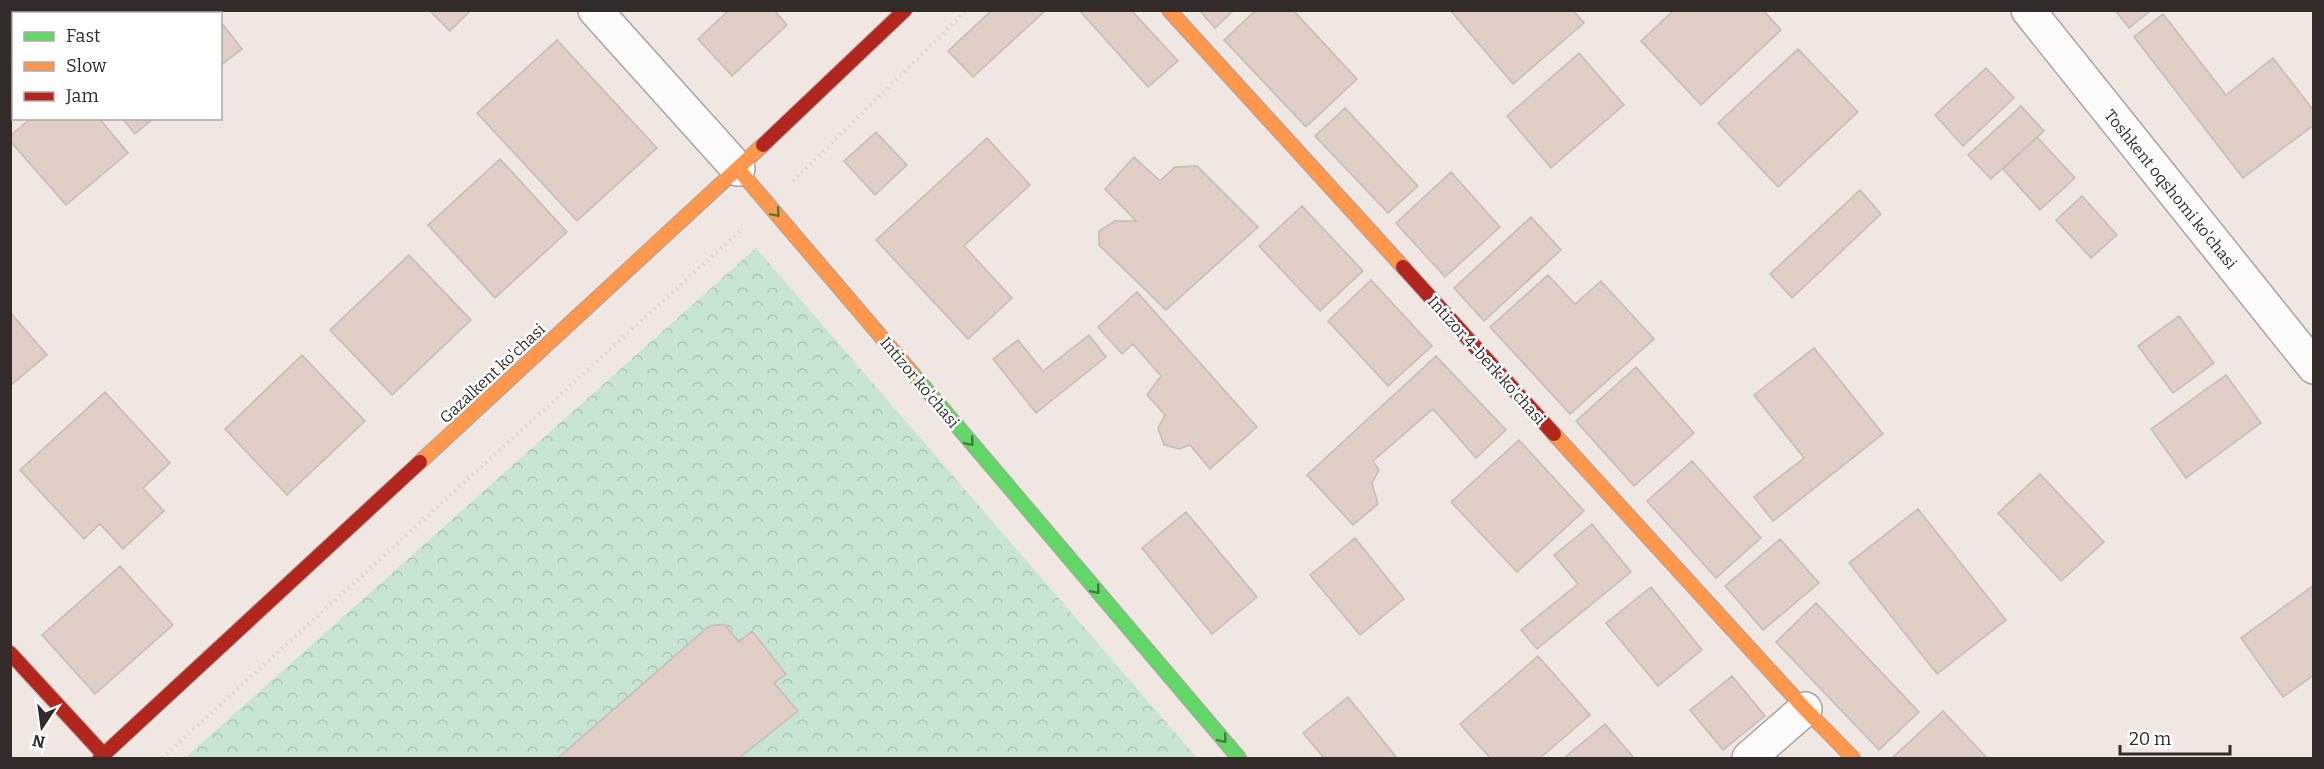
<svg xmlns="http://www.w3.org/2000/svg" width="2324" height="769" viewBox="0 0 2324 769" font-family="Bitter,serif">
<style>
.forest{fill:url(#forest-crowns)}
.building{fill:#e0cdc5;stroke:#c3bcb9;stroke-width:1.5}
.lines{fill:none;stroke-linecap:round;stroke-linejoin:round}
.street-casing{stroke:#aaa3a0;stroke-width:36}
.fast-casing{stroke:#aaa3a0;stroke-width:16}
.slow-casing{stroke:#aaa3a0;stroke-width:16}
.jam-casing{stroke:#aaa3a0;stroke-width:16}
.path{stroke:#d6d3d2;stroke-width:4;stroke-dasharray:1.5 4.5;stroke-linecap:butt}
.street{stroke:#fdfbfb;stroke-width:33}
.fast{stroke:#63d668;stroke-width:14}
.slow{stroke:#ff974d;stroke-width:14}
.jam{stroke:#b3261e;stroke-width:14}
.oneway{stroke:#487845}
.labels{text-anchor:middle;stroke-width:5;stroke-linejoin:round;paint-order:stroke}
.street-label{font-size:16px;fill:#322b29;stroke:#fff}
</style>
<defs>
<pattern id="forest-crowns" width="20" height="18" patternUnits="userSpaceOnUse" patternTransform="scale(1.5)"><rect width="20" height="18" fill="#c7e5d2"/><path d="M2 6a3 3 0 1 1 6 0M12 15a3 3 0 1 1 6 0" fill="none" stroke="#abc5b4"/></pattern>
</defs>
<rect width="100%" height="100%" fill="#f0e7e3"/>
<path class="forest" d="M756 248 1197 758H185Z"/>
<path class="building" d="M158 10H212L214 14H154Z
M429 10H471L450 31Z
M729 10H774L787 25 732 76 698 39Z
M992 10H1046L973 77 948 51Z
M1079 10H1131L1178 61 1148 87Z
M1199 10H1234L1215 28Z
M1256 10H1293L1357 79 1306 127 1224 40Z
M1450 10H1573L1584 23 1513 84Z
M1674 10H1763L1781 30 1701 105 1641 41Z
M2115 10H2150V11L2129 28Z
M2163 14 2226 95 2273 58 2314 111V125L2243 178 2134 37Z
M220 21 242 49 220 66Z
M557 40 657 148 577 221 477 113Z
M1798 49 1858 112 1778 187 1718 123Z
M1579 53 1624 105 1551 168 1507 116Z
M1986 68 2014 98 1963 146 1935 115Z
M2021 106 2044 131 1991 179 1968 155Z
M1345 108 1418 186 1388 213 1315 136Z
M31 118H99L128 153 66 205 10 141V136Z
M122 118H154L135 134Z
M876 132 907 165 875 195 844 161Z
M2037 137 2075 178 2040 210 2003 169Z
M987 138 1030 185 964 246 1012 298 968 339 876 240Z
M1134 157 1160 181 1175 167 1197 166 1258 227 1166 310 1099 245V231L1115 221H1136L1105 189Z
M500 159 567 232 495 298 428 225Z
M1451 172 1500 227 1445 277 1396 223Z
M1860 190 1881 214 1792 298 1770 274Z
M2082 196 2117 235 2091 258 2056 220Z
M1302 206 1363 271 1320 311 1259 246Z
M1531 217 1561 250 1484 321 1454 288Z
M409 255 471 320 392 395 330 330Z
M1548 275 1575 304 1601 281 1654 339 1570 414 1490 327Z
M1371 280 1432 346 1388 386 1328 321Z
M1137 292 1257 427 1210 469 1190 445 1179 449 1164 445 1158 428 1165 415 1147 395 1161 376 1133 344 1122 354 1098 327Z
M10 312 47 355 10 386Z
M2179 316 2214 363 2173 393 2138 346Z
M1089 335 1106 357 1036 413 993 359 1018 340 1043 371Z
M1814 348 1883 434 1773 521 1754 497 1804 458 1754 395Z
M302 355 365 421 287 495 225 429Z
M1436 356 1506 430 1476 458 1433 409 1373 461 1379 470 1372 483 1378 504 1353 525 1307 475Z
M1636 367 1694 433 1634 486 1576 421Z
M2226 375 2261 423 2186 478 2151 429Z
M105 392 170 463 143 488 164 511 123 549 100 524 84 539 20 470Z
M1519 440 1584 511 1517 572 1451 502Z
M1692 461 1761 538 1716 578 1647 501Z
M2040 474 2104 542 2061 581 1998 513Z
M1918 509 2006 620 1937 674 1849 563Z
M1186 512 1257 597 1212 634 1142 548Z
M1592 524 1631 572 1537 649 1521 630 1578 584 1554 555Z
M1355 538 1404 599 1360 635 1310 575Z
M1780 539 1819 583 1763 630 1725 586Z
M120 566 173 625 95 694 42 635Z
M2314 585V675L2283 697 2241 638Z
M1651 587 1702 650 1658 686 1606 623Z
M1816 603 1919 712 1879 750 1776 642Z
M724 624 739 642 752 631 786 674 774 683 798 711 739 758H558L709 626Z
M1538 656 1590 715 1540 758H1490L1460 724Z
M1732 676 1765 716 1723 750 1690 710Z
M1348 697 1397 758H1324L1303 733Z
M1943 711 1987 758H1892Z
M1605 724 1634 758H1564Z"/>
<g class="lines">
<g class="street-casing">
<path id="street" d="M595 10 738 169
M2028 10 2314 367
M107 14 110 10
M10 99 14 97
M1749 758 1805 709"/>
</g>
<g class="fast-casing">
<path id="fast" d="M913 374 1239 758"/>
</g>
<g class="slow-casing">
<path id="slow" d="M1169 10 1403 267
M738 169 913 374
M1554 434 1805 709 1853 758
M420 462 763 145"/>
</g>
<g class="jam-casing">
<path id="jam" d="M763 145 905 10
M1403 267 1554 434
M10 653 104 755
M100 758 420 462"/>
</g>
<path class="path" d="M793 181 967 10
M162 758 742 229"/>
<use href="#street" class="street"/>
<use href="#fast" class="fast"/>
<use href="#slow" class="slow"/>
<use href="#jam" class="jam"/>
</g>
<defs><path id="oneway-chevron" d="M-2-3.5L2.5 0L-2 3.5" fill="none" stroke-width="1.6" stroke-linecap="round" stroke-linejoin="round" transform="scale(1.5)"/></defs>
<g class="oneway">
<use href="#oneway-chevron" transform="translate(776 213) rotate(49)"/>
<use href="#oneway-chevron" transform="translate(970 442) rotate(50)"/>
<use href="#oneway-chevron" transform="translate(1096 590) rotate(50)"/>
<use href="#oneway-chevron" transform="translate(1223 739) rotate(50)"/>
</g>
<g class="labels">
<g class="street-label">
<text transform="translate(2171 189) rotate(51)" y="6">Toshkent oqshomi ko'chasi</text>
<text transform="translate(1487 360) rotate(48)" y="6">Intizor 4-berk ko'chasi</text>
<text transform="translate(492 373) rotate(-43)" y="6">Gazalkent ko'chasi</text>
<text transform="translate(920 382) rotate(50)" y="6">Intizor ko'chasi</text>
</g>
</g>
<rect width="2324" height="769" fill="none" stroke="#322b29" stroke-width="24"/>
<rect x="12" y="12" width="210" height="108" fill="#ffffff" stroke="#adaaa9" stroke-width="1.5"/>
<rect x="24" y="32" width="30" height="9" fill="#63d668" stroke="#adaaa9" stroke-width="1.5"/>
<text x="66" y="42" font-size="18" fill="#322b29">Fast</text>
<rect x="24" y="62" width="30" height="9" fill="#ff974d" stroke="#adaaa9" stroke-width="1.5"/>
<text x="66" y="72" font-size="18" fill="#322b29">Slow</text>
<rect x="24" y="92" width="30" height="9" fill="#b3261e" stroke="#adaaa9" stroke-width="1.5"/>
<text x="66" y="102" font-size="18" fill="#322b29">Jam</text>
<g transform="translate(42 727) rotate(193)" stroke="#ffffff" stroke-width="4.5" paint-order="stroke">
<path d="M0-4.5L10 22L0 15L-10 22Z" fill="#322b29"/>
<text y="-9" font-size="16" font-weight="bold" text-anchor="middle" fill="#322b29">N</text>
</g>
<path d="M2120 745v9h110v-9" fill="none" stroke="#322b29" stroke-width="3"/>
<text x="2129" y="745" font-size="18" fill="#322b29" stroke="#ffffff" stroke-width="4.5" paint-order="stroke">20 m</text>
</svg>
